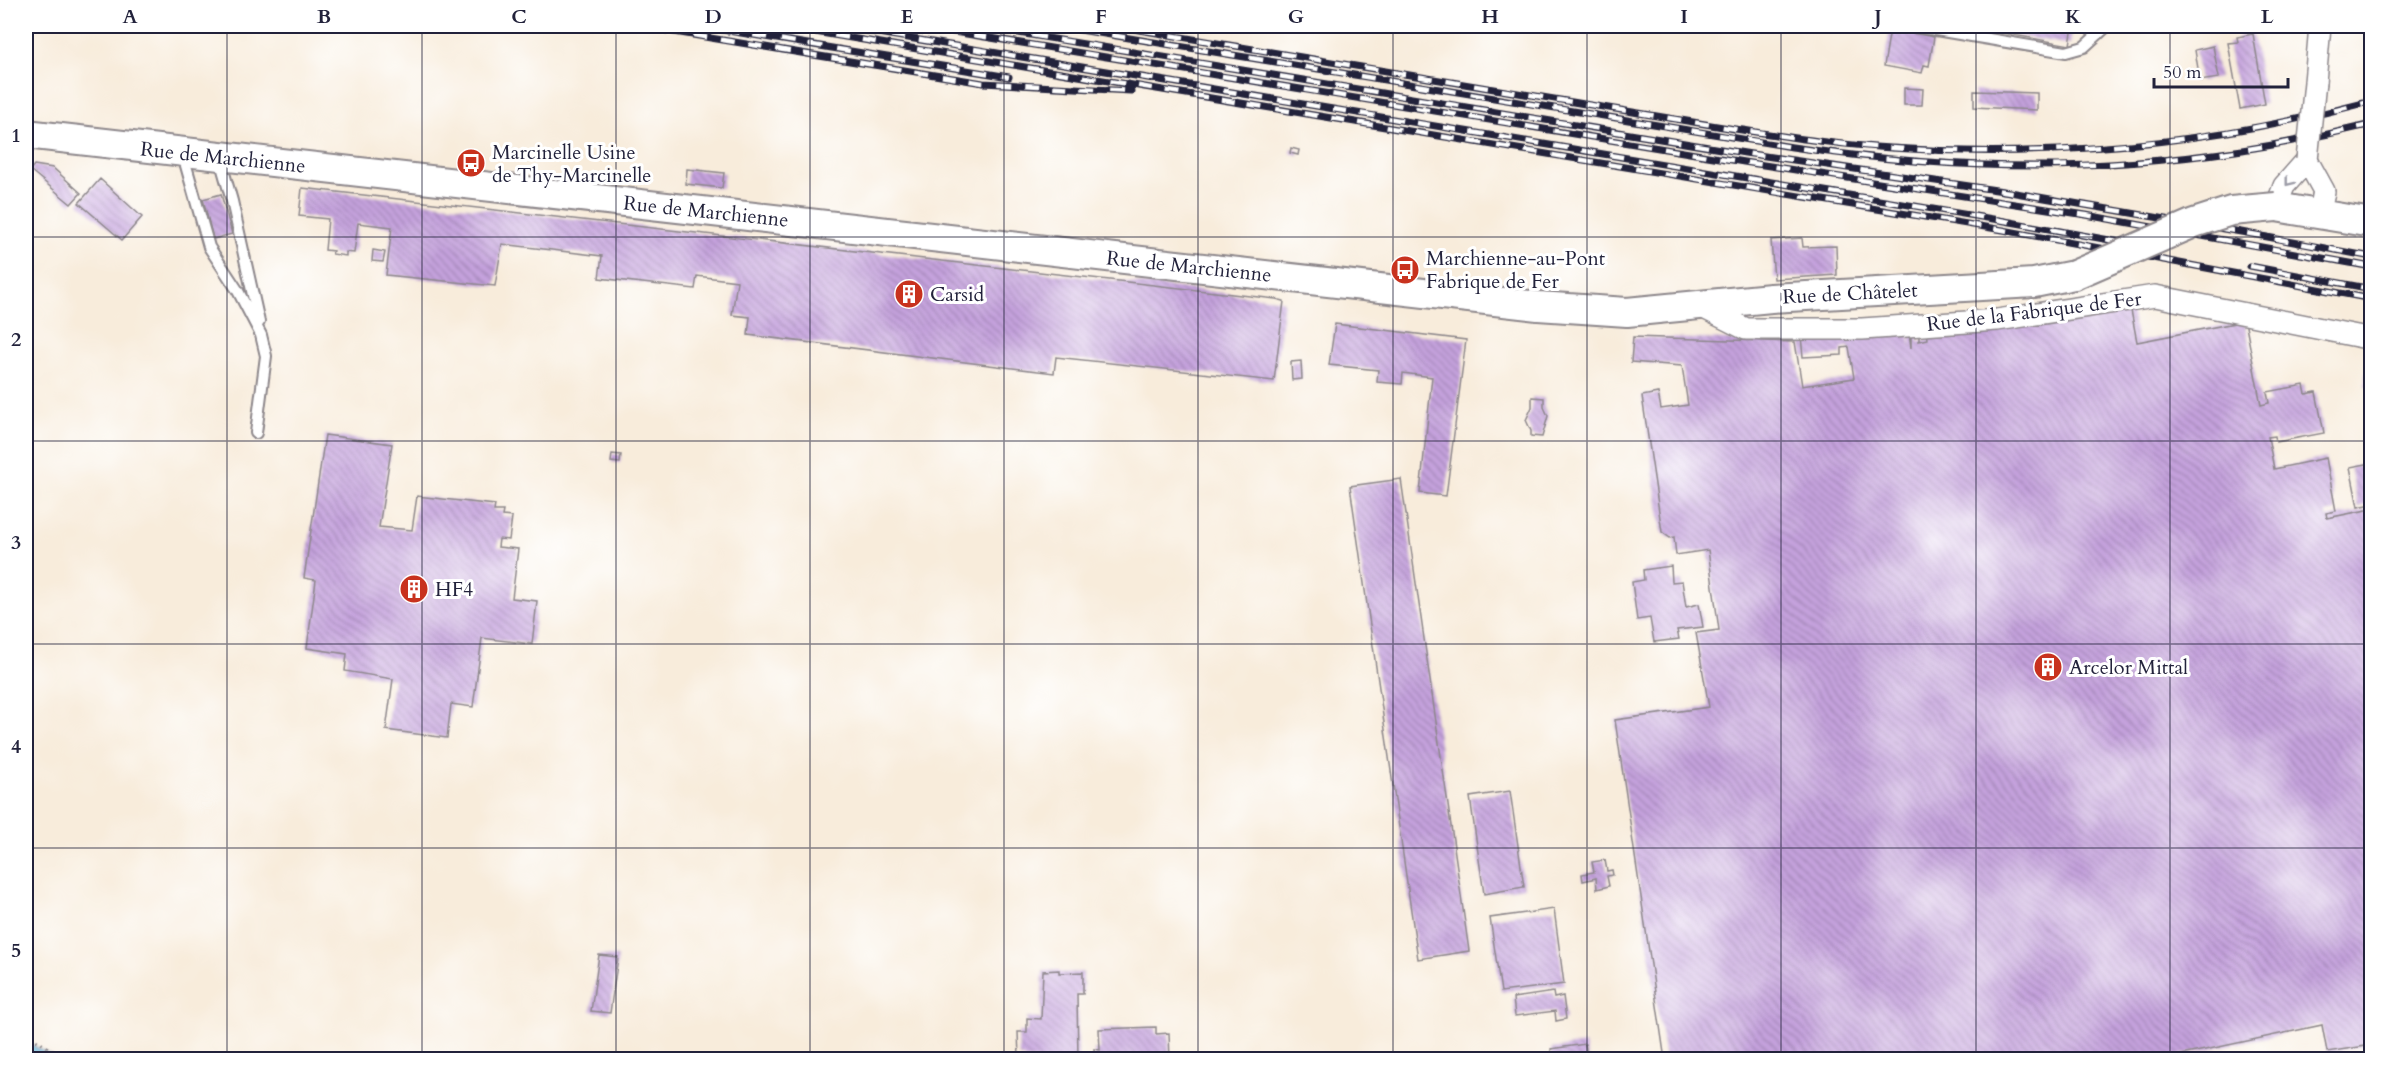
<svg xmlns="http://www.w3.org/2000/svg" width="2397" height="1085" viewBox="0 0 2397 1085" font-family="Cardo,serif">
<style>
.water{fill:url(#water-waves);stroke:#3e6989;stroke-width:1.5}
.building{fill:url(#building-back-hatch)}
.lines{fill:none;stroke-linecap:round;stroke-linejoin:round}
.lane-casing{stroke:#8d878b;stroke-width:14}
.street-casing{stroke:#8d878b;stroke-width:24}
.secondary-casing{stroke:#8d878b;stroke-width:32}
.path{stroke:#8d878b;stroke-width:3;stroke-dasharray:1.5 4.5;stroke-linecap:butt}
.lane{stroke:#fff;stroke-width:10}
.street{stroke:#fff;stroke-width:21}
.secondary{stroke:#fff;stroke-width:28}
.rail-casing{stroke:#22223b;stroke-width:7}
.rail{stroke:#fff;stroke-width:4.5;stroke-dasharray:14;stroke-linecap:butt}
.street-bridge-casing{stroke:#8d878b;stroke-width:24;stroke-linecap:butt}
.secondary-bridge-casing{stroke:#8d878b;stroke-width:32;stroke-linecap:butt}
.street-bridge{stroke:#fff;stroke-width:21}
.secondary-bridge{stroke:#fff;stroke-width:28}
.oneway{stroke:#9c9ca7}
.grid{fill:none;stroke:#22223b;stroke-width:1.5;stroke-opacity:0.55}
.labels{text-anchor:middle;stroke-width:6;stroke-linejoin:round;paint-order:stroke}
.poi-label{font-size:20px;fill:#22223b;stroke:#fff;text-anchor:start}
.street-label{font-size:20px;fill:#22223b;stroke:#fff}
.neatline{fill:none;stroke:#22223b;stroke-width:2}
.grid-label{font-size:20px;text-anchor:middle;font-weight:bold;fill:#22223b}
</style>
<defs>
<pattern id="water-waves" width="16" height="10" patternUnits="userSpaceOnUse" patternTransform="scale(1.5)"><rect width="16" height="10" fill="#5bb0d7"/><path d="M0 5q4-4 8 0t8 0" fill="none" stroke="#4b8fb0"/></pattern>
<pattern id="building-back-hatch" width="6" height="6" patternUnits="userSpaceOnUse" patternTransform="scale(1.5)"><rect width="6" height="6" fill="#c5a2dd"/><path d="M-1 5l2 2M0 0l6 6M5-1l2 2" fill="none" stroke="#a084b4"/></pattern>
</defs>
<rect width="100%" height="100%" fill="#fff"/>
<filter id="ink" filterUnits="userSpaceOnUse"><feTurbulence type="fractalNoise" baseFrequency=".0167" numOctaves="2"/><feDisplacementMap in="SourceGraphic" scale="12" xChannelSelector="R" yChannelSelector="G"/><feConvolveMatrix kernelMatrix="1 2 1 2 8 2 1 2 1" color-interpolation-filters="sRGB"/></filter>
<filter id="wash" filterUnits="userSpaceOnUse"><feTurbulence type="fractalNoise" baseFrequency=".008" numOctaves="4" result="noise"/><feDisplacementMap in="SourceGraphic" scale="24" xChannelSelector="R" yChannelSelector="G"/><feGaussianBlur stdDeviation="1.35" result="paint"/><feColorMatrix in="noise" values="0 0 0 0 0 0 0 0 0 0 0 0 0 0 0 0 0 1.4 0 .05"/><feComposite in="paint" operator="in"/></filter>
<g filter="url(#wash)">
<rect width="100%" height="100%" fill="#f8ecdb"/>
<path class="water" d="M26 1041 56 1059H26Z"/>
<g id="blocks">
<path class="building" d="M1963 26H2073L2070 45Z
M1890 29 1934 37 1929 66 1924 65 1922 73 1884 66Z
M2253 34 2265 104 2240 109 2228 43 2238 42 2237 37Z
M2213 46 2219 78 2200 81 2195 50Z
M1904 88 1923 89 1922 105H1904Z
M1974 91 2037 93V110L1974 107Z
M1291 148 1299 150 1298 155 1290 153Z
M34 165 53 168 81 193 71 204 30 170Z
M687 169 724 173 722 188 686 184Z
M100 179 142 217 122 240 79 203Z
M302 188 1276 299 1284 301 1274 381 1056 357 1054 373 748 335 750 317 732 315 737 281 697 276 695 289 599 278 602 256 502 244 495 286 386 275 392 227 358 223 354 253 346 252V256L332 254 333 251 325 250 328 219 299 216Z
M221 194 232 234 213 239 203 199Z
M1802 238 1803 247 1836 246 1837 275 1774 279 1771 240Z
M373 250 385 252 383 262 372 261Z
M2130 305 2137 342 2245 321 2261 405 2269 403 2267 392 2304 385 2306 394 2316 392 2324 433 2276 442 2275 436 2268 437 2274 469 2326 458 2336 511 2326 513 2327 518 2372 509V1045L2327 1052 2322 1025 2158 1060H1665L1615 720 1709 707 1696 633 1719 630 1708 550 1676 555 1674 537 1670 538 1662 532 1642 396 1658 393 1661 409 1688 405 1682 366 1631 362 1633 337 1795 342 1802 386 1854 378 1849 347 1842 348V355L1803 357 1801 336 1909 333 1911 348V333L1919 332V341L1928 339 1927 330Z
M1335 324 1466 340 1446 496 1420 493 1432 377 1403 373 1402 384 1377 382 1378 370 1329 365Z
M2367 344 2372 345V386H2365Z
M1301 361 1302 379 1292 380 1291 362Z
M1532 397 1544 398V407L1548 416 1542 437 1531 436V431L1526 420 1532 407Z
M325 435 392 444 379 527 412 530 417 496 495 505 494 511H503L502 516 512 517 509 540 499 539 498 547 518 549 512 598 537 601 532 644 482 638 473 707 451 704 447 738 386 730 393 679 345 671 347 654 307 648 316 580 304 578Z
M612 454 621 455 620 463 611 462Z
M2372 463V504L2358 507 2350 467Z
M1401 479 1469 951 1418 959 1350 486Z
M1671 566 1672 582 1682 581 1686 607 1699 604 1703 627 1677 630 1679 639 1654 642 1650 618 1637 620 1632 582 1644 580 1643 570Z
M1510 791 1524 887 1484 894 1470 797Z
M1605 860 1607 871 1612 870 1613 875 1607 876 1609 886 1597 889 1596 878 1583 881 1582 874 1594 872 1592 862Z
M1554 909 1564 984 1501 992 1490 918Z
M599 955 618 957 610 1013 591 1011Z
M1059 970V973L1083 972V994H1077L1078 1060H1024V1057H1019L1018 1032H1027V1018L1041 1019 1043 971Z
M1553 992 1554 998 1563 996 1566 1019 1556 1021 1555 1011 1515 1016 1513 998Z
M1156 1027V1034L1169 1033 1170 1060H1094V1049L1100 1050 1099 1029Z
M1585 1044 1588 1060H1552L1551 1049Z
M2226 1053 2236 1060H2208L2216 1054Z"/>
</g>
</g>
<g filter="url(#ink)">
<use href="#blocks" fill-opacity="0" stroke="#8d878b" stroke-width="1.5"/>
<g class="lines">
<g class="lane-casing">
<path id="lane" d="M1912 26 2066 52 2084 47 2107 26
M183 155 209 247 238 291 261 335 266 356 256 433
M220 159 232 201 259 322"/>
</g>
<g class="street-casing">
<path id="street" d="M2315 82 2320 26
M2276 207 2284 186 2307 160 2324 191 2320 213
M1698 305 1746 329H1862L1997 320 2155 296 2372 339"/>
</g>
<g class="secondary-casing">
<path id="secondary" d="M26 134 1538 306 1627 312 1771 298 2034 283 2074 275
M2276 207 2372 223"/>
</g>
<path class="path" d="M26 1034 68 1060"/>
<use href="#lane" class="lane"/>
<use href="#street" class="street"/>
<use href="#secondary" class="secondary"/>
<g class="rail-casing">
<path id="rail" d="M638 26 983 83 1131 91
M698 26 1009 77
M779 26 2003 230 2372 299
M836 26 2005 221 2159 249
M918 26 1744 162 2086 215 2372 267
M976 26 1745 153 2010 192 2241 232 2372 257
M1056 26 1792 147C1995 177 2172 173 2372 124
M1115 26 1729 128C1783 136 1837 145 1891 148 2053 159 2215 143 2372 101
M2250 266 2372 289"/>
</g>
<use href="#rail" class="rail"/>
<g class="street-bridge-casing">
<path id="street-bridge" d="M2307 160 2315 82"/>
</g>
<g class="secondary-bridge-casing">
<path id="secondary-bridge" d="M2074 275 2194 223 2231 211 2276 207"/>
</g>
<use href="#street-bridge" class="street-bridge"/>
<use href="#secondary-bridge" class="secondary-bridge"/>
</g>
<defs><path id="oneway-chevron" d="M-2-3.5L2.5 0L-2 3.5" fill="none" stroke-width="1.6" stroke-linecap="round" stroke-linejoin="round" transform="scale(1.5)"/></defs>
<use class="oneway" href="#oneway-chevron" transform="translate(2289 182) rotate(128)"/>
</g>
<path class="grid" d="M227 26V1060M422 26V1060M616 26V1060M810 26V1060M1004 26V1060M1198 26V1060M1393 26V1060M1587 26V1060M1781 26V1060M1976 26V1060M2170 26V1060M26 237H2372M26 441H2372M26 644H2372M26 848H2372"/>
<defs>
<g id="bus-disc" transform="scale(1.5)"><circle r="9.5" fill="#c8321e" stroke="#fff"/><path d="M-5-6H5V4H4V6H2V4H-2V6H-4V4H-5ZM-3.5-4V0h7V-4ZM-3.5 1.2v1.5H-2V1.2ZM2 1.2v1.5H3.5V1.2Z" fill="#fff"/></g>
<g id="building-disc" transform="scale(1.5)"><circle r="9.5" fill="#c8321e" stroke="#fff"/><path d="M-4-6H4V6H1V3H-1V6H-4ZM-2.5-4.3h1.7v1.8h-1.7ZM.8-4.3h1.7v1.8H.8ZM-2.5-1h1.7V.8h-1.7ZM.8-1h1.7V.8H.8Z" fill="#fff"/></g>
</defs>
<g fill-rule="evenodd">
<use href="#bus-disc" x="471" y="163"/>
<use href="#bus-disc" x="1405" y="270"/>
<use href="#building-disc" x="909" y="294"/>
<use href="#building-disc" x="414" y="589"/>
<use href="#building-disc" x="2048" y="667"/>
</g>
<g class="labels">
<g class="poi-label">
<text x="492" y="159">Marcinelle Usine<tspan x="492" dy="23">de Thy-Marcinelle</tspan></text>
<text x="1426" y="265">Marchienne-au-Pont<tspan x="1426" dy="23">Fabrique de Fer</tspan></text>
<text x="930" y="301">Carsid</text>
<text x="435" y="596">HF4</text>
<text x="2069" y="674">Arcelor Mittal</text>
</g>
<g class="street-label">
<text transform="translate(223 157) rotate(6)" y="7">Rue de Marchienne</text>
<text transform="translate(706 211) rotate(6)" y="7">Rue de Marchienne</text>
<text transform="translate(1189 266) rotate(6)" y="7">Rue de Marchienne</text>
<text transform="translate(1850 293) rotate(-3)" y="7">Rue de Châtelet</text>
<text transform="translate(2034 311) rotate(-7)" y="7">Rue de la Fabrique de Fer</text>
</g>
</g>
<rect width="2397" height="1085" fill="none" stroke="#fff" stroke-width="66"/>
<path d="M2154 78v9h134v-9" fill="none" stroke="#22223b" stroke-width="3"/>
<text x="2163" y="78" font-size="18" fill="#22223b" stroke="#ffffff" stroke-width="4.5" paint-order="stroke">50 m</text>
<rect x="33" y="33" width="2331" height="1019" class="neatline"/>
<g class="grid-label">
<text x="130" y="23">A</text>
<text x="324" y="23">B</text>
<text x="519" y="23">C</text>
<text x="713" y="23">D</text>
<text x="907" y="23">E</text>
<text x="1101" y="23">F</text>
<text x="1296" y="23">G</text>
<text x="1490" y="23">H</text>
<text x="1684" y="23">I</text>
<text x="1878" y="23">J</text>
<text x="2073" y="23">K</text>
<text x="2267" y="23">L</text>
<text x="16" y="142">1</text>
<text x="16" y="346">2</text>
<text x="16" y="549">3</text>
<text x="16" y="753">4</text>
<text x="16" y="957">5</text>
</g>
</svg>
